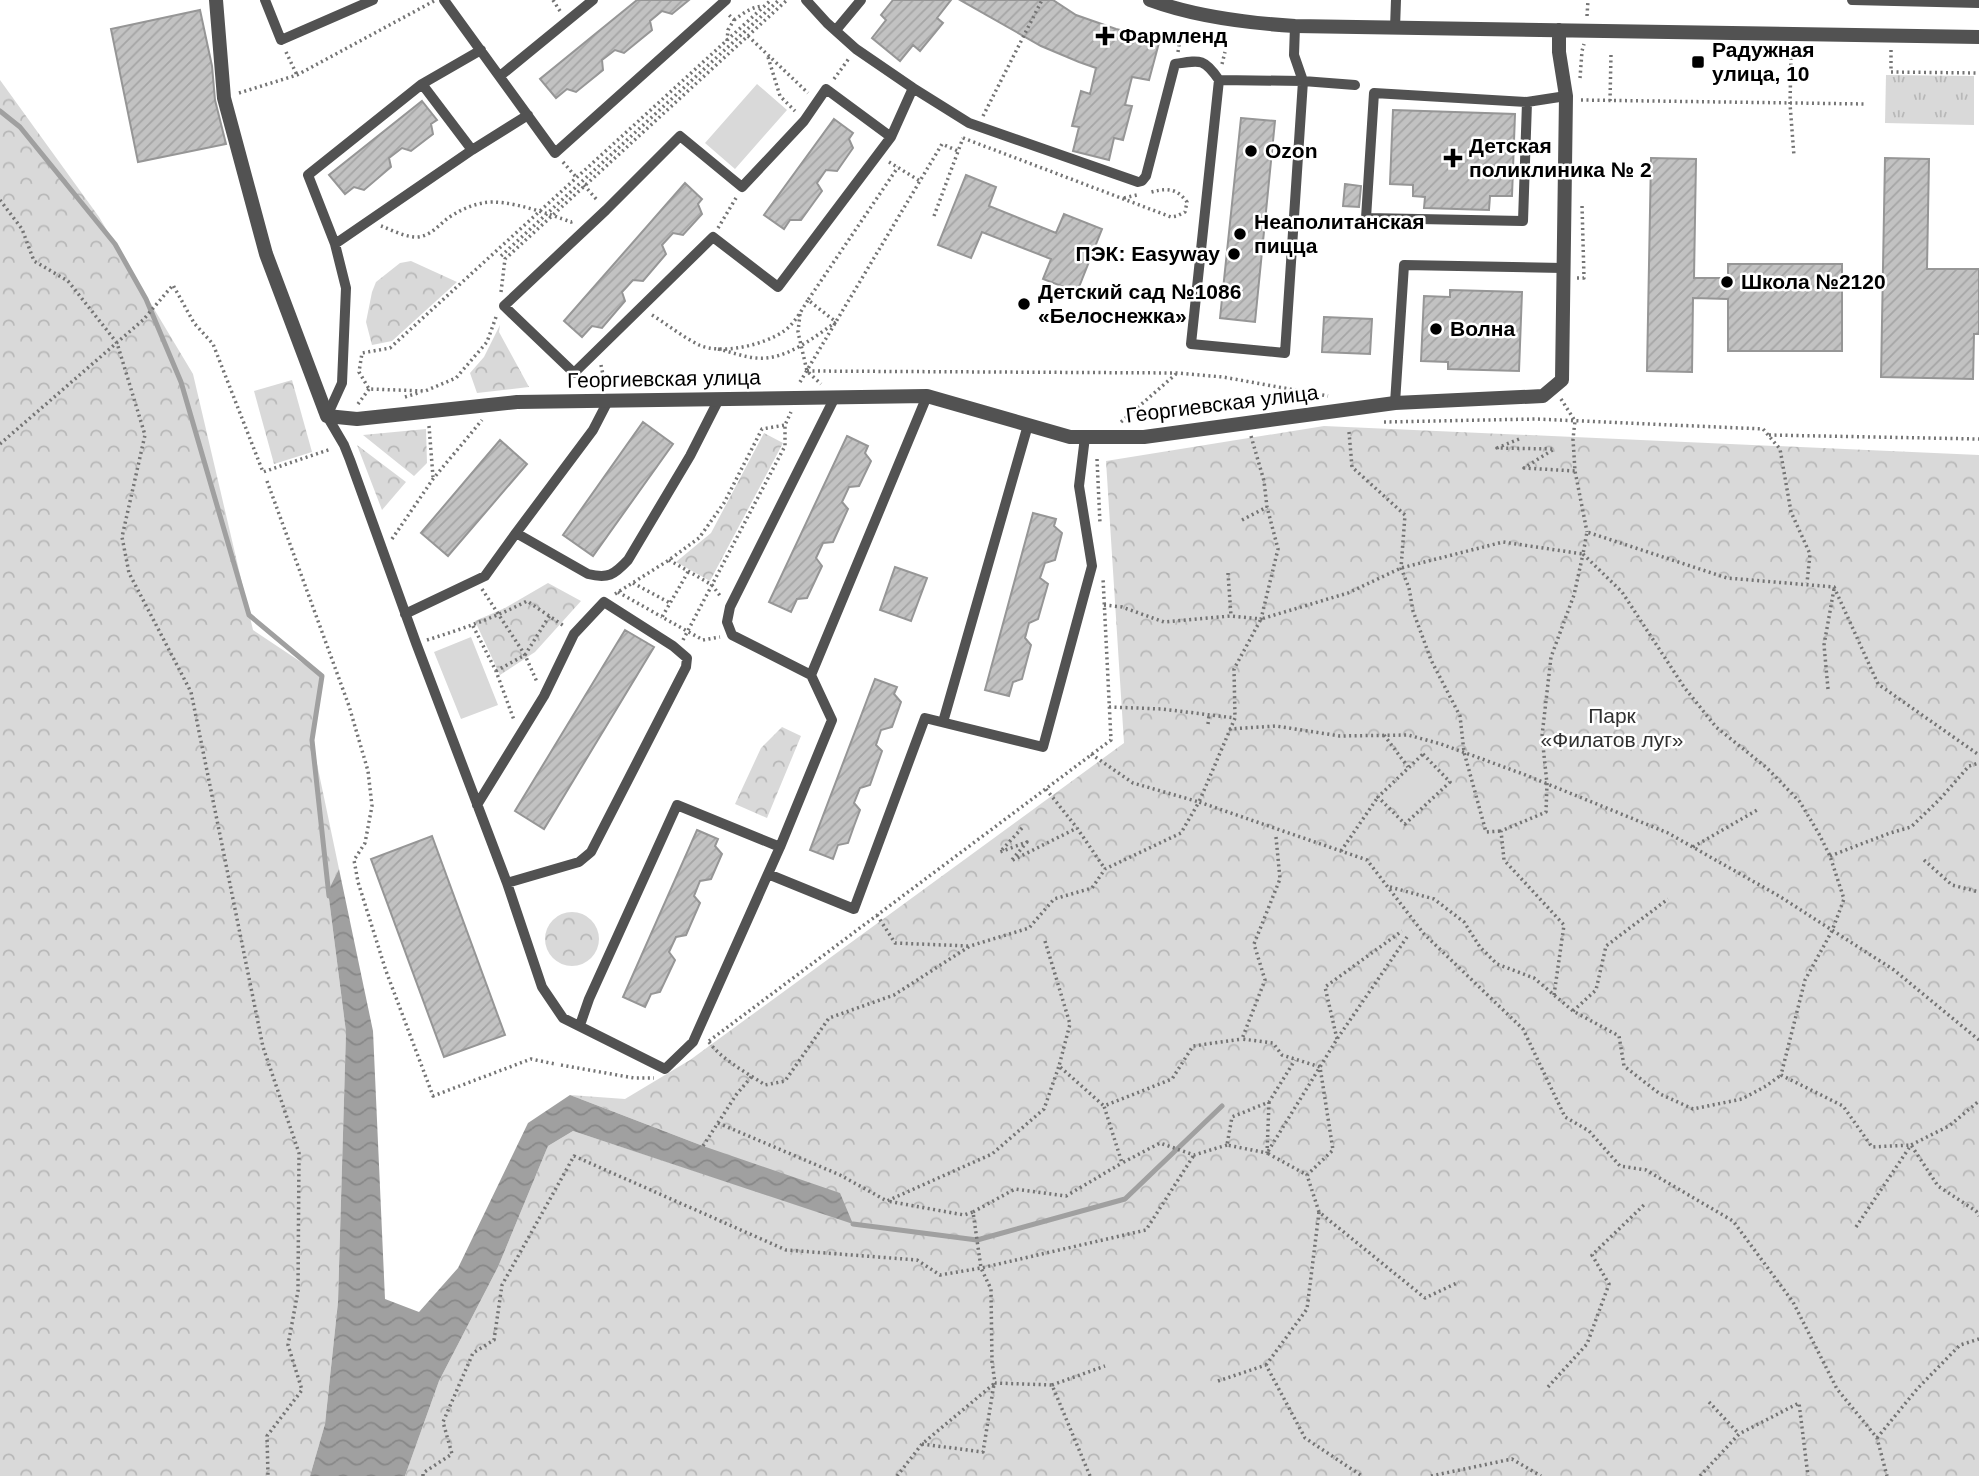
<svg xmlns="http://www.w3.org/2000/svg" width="1979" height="1476" viewBox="0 0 1979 1476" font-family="Arial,sans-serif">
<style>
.grass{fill:url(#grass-tufts)}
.forest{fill:url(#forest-crowns)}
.garden{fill:#d9d9d9}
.water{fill:url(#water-waves)}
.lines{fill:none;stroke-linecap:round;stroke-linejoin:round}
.stream{stroke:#a0a0a0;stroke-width:5}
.building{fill:url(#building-hatch);stroke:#969696;stroke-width:2}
.path{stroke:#747474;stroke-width:3.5;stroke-dasharray:2 3.5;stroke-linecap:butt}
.lane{stroke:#525252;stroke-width:10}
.street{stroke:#525252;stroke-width:14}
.poi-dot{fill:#000;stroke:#fff;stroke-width:2.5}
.labels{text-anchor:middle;stroke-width:5;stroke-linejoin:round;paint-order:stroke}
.poi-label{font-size:21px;font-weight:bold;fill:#000;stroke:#fff;text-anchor:start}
.street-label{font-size:21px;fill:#000;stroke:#fff}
.park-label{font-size:21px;fill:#303030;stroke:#fff}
</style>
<defs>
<pattern id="grass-tufts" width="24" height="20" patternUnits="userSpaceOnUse" patternTransform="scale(1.75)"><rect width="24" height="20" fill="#d9d9d9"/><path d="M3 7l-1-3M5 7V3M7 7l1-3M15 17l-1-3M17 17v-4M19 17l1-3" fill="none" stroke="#b8b8b8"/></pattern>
<pattern id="forest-crowns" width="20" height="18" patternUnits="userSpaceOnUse" patternTransform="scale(1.75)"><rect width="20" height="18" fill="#d9d9d9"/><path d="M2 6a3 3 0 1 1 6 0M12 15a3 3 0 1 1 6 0" fill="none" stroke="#b8b8b8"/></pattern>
<pattern id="water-waves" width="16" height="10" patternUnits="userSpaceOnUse" patternTransform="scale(1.75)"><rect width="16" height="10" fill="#a0a0a0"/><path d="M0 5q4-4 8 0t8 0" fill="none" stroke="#888"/></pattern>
<pattern id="building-hatch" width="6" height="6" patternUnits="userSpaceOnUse" patternTransform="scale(1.75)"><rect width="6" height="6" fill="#c2c2c2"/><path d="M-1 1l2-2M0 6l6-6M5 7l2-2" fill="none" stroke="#a5a5a5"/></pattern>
</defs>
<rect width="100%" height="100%" fill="#fff"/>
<path class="grass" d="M1886 75 1974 76V125L1885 123Z"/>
<path class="forest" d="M0 80 99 217 193 374 253 630 322 676 312 740 339 869 328 891 346 1032 338 1302 325 1424 310 1476H0Z
M411 261 457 282 392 341 372 345 366 322 372 292 376 282 400 263Z
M500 325 499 332 529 387 477 393 470 373 484 357Z
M292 380 312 452 274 464 254 391Z
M1324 426 1979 455V1476H405L439 1381 498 1267 548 1146 573 1131 853 1223 703 1146 570 1095 625 1099 690 1060 1124 743 1106 461Z
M426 429 427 463 414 476 363 435Z
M764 433 783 443 710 581 676 562 711 533Z
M357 445 406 482 382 510Z
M548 583 581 601 535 652 500 675 475 621 505 608Z
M782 727 801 736 767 818 735 804 761 748Z
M545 939a27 27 0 1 1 54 0a27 27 0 1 1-54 0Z"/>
<path class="garden" d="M757 84 787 110 735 169 705 143Z
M471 637 498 705 461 719 434 652Z
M1423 760 1443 782 1404 819 1384 797Z"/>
<path class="water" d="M339 869 373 1031 385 1299 419 1312 458 1268 528 1123 570 1095 703 1146 840 1193 853 1224 573 1131 548 1146 498 1267 439 1381 405 1476H310L325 1424 338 1302 346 1032 328 891Z"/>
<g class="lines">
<path class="stream" d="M0 111 20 127 115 244 146 299 181 382 249 615 322 676 312 740 329 896
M853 1224 977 1240 1125 1199 1222 1106"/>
</g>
<path class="building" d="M637 0H689L672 14 662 11 650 21 652 30 624 53 615 50 602 60 603 70 576 92 567 89 556 98 540 79Z
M893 0H951L937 18 943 23 920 51 913 45 900 61 872 38 886 20 881 15Z
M960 0H1053L1076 15 1116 29 1160 39 1149 80 1132 77 1125 105 1132 106 1123 140 1114 138 1109 160 1073 151 1079 127 1072 126 1081 91 1090 94 1096 68 1079 62 1041 46Z
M200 10 212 66 215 100 226 144 138 162 111 29Z
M422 101 437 120 431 124 433 134 411 151 402 148 389 158 391 167 364 190 354 187 345 194 329 175Z
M1393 110 1515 114 1512 196H1490L1489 210 1424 208 1425 197 1413 196V185L1390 184Z
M1241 118 1275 121 1255 322 1220 318Z
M834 119 853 133 849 139 853 148 837 171 826 170 817 183 822 191 801 220H790L784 229 764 215Z
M1651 158 1696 159 1694 278H1728V264H1842V351H1728V299L1693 298 1692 372 1647 371Z
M1885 158 1929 159 1927 269H1979V334H1974L1973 379 1881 377Z
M966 175 996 187 989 206 1056 233 1064 214 1102 229 1077 292 1043 279 1051 259 982 232 971 258 938 245Z
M685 183 702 199 698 204 702 214 683 235 673 233 662 245 666 254 643 281 633 280 622 292 625 301 602 328 592 326 582 337 564 321Z
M1345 184 1361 186 1359 207 1343 206Z
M1450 290 1522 292 1519 371 1448 369V362L1421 361 1424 296 1450 297Z
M1324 317 1372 319 1370 354 1322 352Z
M643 422 673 444 593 556 563 535Z
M847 436 868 446 865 453 871 461 859 486 849 487 842 502 848 509 833 542 823 543 816 558 822 566 807 598 797 599 791 612 769 602Z
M500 440 527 464 448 556 421 533Z
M1033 513 1056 519 1054 526 1062 533 1055 560 1045 563 1040 578 1048 584 1038 619 1029 623 1025 638 1031 645 1022 679 1013 682 1009 696 985 690Z
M895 567 927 578 911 621 880 610Z
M625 630 654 647 544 829 515 811Z
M875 679 897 687 894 694 901 702 892 727 881 730 876 745 882 751 870 785 860 788 854 803 860 810 854 826 848 843 838 845 833 859 810 850Z
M697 830 718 839 715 846 722 854 711 879 700 881 694 896 700 903 686 935 676 937 669 952 675 960 660 992 651 994 645 1007 623 997Z
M432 836 505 1035 444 1057 371 859Z"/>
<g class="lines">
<path class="path" d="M553 0 560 11
M1587 16 1588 0
M734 20C744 13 751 7 763 6
M748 36 808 93
M727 41 728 30 734 20 729 15
M1891 50V72L1979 73
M286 52 297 75
M1178 52 1180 39
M768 57 780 96 795 111
M1791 58 1790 104 1794 156
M1222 64 1225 52
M1580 78 1582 51 1584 44
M834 79 850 57
M239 93 297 75 434 1
M1581 100 1866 104
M1610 101 1611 54
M983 116 1042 0
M963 138 1171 217 1177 216 1185 212 1187 202C1176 187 1165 188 1148 193
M563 162 576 177
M889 162 920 181
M584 185 597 200
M1124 198 1137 195
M0 200 22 229 34 261 68 281 117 343 145 435 122 537 129 573 191 692 263 1047 299 1153 298 1291 288 1345 302 1390 267 1436 268 1476
M934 216 963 138
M381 226C392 230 404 237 417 237 433 236 440 222 453 215 462 209 472 205 483 203 505 198 549 214 571 222L575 221
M718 228 736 198
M501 256 779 0
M1577 278H1584L1582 205
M501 292 505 259 787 0
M800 314 798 332 807 371 821 384
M652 315C668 325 683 337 699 345 722 355 764 345 784 331 795 323 801 311 808 300
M496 317 487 342 456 378 425 391 369 389 359 372 362 353 390 348 771 0
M718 349C731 352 744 357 756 358 785 361 813 338 836 322L808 300 898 167
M601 365 605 385
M807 371 1177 373 1223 377 1328 396
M800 382 942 144 958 151
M405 397 421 392
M1561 399 1575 421 1573 439 1575 471 1587 532
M358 404 369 389
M1121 422 1176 374
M1384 422 1536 419 1763 429 1780 449 1791 512 1810 554 1807 583
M429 426 433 477
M1349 432 1352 467 1405 515 1401 568 1409 588 1413 611 1431 660 1460 716 1464 752 1486 832 1501 831
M1769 435 1979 439
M1519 439 1497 448 1554 449 1524 468 1575 471
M0 444 143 320 173 285 194 323 213 344 263 472 331 449
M1097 459 1100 524
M267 481 349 706 368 771 372 806 365 843 354 860 358 882 386 971 433 1096 531 1059 555 1064
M1242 520 1267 507
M392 539 433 479 482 420
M1583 554 1622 592 1684 687 1716 727 1767 768 1800 802 1819 834 1830 856 1844 899 1832 931 1805 980 1781 1075 1843 1106 1872 1147 1911 1145 1938 1186 1976 1211 1979 1216
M669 560 712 585 721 597
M688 572 662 617 703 640 720 637
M1228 573 1231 616
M633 583 670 603
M482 589 525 655 537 682
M618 592 662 617
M615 594 669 560 699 538 724 503 762 429 785 425
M1104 605 1122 607 1164 622 1231 616 1261 619 1278 549 1267 507 1264 481 1251 436
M473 626 496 671 514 720
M427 640C462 629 494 618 527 601L564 626
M683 640 785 446V425L791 412
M496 671 525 655 550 615
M1828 689 1824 645 1834 589
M1109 707 1162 709 1235 718
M1208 724 1209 715
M1229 729 1276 726 1340 736 1408 735 1441 744 1523 774 1668 833 1779 896 1894 970 1979 1040
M1384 735 1408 767
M1091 754 1133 783 1199 802 1235 718 1234 669 1261 619 1348 593 1401 568 1503 542 1583 554 1587 532 1727 578 1834 587 1878 684 1979 755
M1423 754 1450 782 1405 824 1378 797Z
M1046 789 1077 828 1105 869
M1022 828 1000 852 1027 842 1011 861 1077 828
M1276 837 1280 879 1254 944 1265 980 1242 1039 1273 1043 1282 1055 1320 1067 1267 1153 1307 1175
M1693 847 1759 809
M1341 851 1378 797
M1830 856 1890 833 1911 827 1940 799 1969 766 1979 763
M1924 860 1952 885 1979 892
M1390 887 1434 899 1464 922 1480 947 1497 964 1534 978 1573 1011 1619 1036 1624 1066 1660 1094 1693 1109 1742 1099 1766 1086 1781 1075
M877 915 895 943 968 946
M1045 941 1070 1024 1059 1066 1104 1106
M1554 995 1564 925 1504 860 1501 831 1546 812 1547 784 1542 736 1551 657 1574 595 1583 554
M1573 1011 1596 990 1606 946 1668 899
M1337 1039 1325 987 1402 931
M709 1041 1111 740 1103 578
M709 1042C722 1060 746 1072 765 1085L785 1081 829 1018 894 995 970 946 1029 928 1054 899 1092 888 1105 869 1181 833 1199 802 1367 860 1424 934 1523 1029 1565 1117 1589 1131 1620 1166 1646 1170 1733 1221 1793 1302 1837 1389 1877 1438 1887 1476
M561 1065 634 1078H654
M1269 1102 1267 1153 1227 1145 1232 1117 1269 1102 1295 1060
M718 1123 840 1175 887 1201 992 1154 1044 1109 1059 1066
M1227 1145 1194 1155 1160 1143 1122 1163 1104 1106 1172 1079 1193 1046 1242 1039
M703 1146 736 1095 752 1076
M973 1212 1015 1189 1066 1196 1122 1163
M1319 1212 1307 1175 1333 1150 1320 1067 1337 1039 1407 937
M1856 1227 1911 1145 1949 1126 1979 1101
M1266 1365 1307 1309 1319 1212 1425 1298 1459 1282
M1218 1381 1266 1365 1305 1438 1362 1476
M1052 1385 1105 1366
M1548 1387 1587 1344 1609 1284 1592 1255 1646 1203
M1709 1402 1739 1434
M1877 1438 1918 1388 1960 1345 1979 1339
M922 1444 983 1452 994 1384
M423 1476V1473L452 1454 443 1422 473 1353 494 1340 502 1285 574 1156 786 1250 917 1260 940 1275 981 1268 973 1212 964 1215 887 1201
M897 1476 922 1444 995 1383
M1090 1476 1052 1385 995 1383 992 1362 991 1289 981 1268 1146 1230 1194 1155
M1431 1476 1512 1459 1541 1476
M1700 1476 1739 1434 1799 1403 1808 1476"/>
<path class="lane" d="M265 0 281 40 373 0
M444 0 555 153 726 0
M806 0 827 23 856 49 913 88 969 123 1138 182 1142 181 1146 176 1175 64C1200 60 1204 58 1219 80
M1852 0 1979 3
M1295 26 1294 55 1303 81 1285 353 1191 344 1219 80 1303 81 1355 85
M1395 28 1396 0
M836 30 861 0
M481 50 422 84 308 175 335 244 472 150 528 115
M500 76 593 0
M422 84 472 150
M1527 102 1374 93 1366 218 1523 221 1527 102 1566 96
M891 137 826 89 804 121 742 187 680 136 606 210 504 306 574 373 713 237 778 287 891 137 913 88
M335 244 346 288 342 383 327 416 344 445 350 460 416 643 507 883 542 987 563 1018 665 1069 693 1042 780 847 832 720 811 675 927 396
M1395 403 1404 265 1563 268
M516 533 593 430 608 401
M405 614 485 576 516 533 588 574C608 579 614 575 628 560L690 456 719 399
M811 675 732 635 727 622 730 607 835 397
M943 722 1028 425
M477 805 544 696 574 634 604 602 673 646 687 658 686 667 591 852 579 862 507 883
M768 874 854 909 925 718 1043 747 1092 566 1079 486 1085 437
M580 1025 589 999 677 805 780 847"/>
<path class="street" d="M216 0 224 98 266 254 327 416 357 419 517 402 927 396 1070 437H1144L1395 403 1543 396 1562 380 1566 96 1559 52V30
M1150 0C1196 17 1246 23 1295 26L1979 37"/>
</g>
<g class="poi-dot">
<path d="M1101.5 25.5h7v7h7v7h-7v7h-7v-7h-7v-7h7z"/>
<rect x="1691" y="55" width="14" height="14" rx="3.5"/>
<circle cx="1251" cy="151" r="7"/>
<path d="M1449.5 147.5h7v7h7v7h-7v7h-7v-7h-7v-7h7z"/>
<circle cx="1240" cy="234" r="7"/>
<circle cx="1234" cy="254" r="7"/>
<circle cx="1727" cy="282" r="7"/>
<circle cx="1024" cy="304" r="7"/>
<circle cx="1436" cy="329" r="7"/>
</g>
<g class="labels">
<g class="poi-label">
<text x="1119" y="43">Фармленд</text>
<text x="1712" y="57">Радужная<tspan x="1712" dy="24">улица, 10</tspan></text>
<text x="1469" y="153">Детская<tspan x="1469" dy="24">поликлиника № 2</tspan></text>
<text x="1265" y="158">Ozon</text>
<text x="1254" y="229">Неаполитанская<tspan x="1254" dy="24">пицца</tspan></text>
<text x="1220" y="261" text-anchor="end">ПЭК: Easyway</text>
<text x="1741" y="289">Школа №2120</text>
<text x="1038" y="299">Детский сад №1086<tspan x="1038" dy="24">«Белоснежка»</tspan></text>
<text x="1450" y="336">Волна</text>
</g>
<g class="street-label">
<text transform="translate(664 379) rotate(-1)" y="7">Георгиевская улица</text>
<text transform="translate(1222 404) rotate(-7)" y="7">Георгиевская улица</text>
</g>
<g class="park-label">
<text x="1612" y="723">Парк<tspan x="1612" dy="24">«Филатов луг»</tspan></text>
</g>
</g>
</svg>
